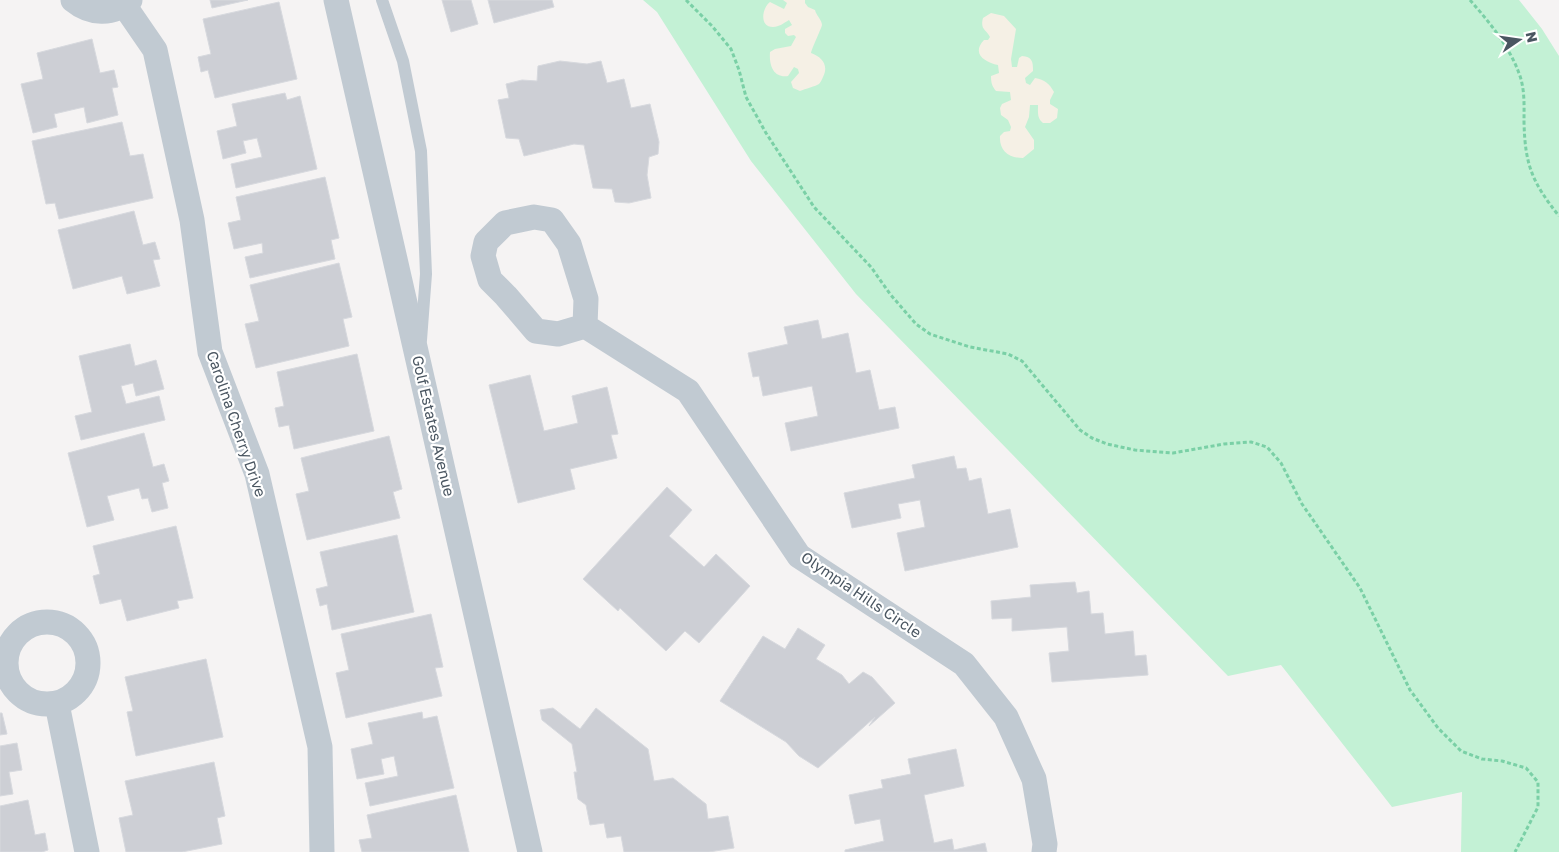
<svg xmlns="http://www.w3.org/2000/svg" width="1559" height="852" viewBox="0 0 1559 852" font-family="'Golos Text',sans-serif">
<style>
.green{fill:#c3f1d5}
.sand{fill:#f5f0e5}
.building{fill:#cdcfd5;stroke:#d7d9de}
.lines{fill:none;stroke-linecap:round;stroke-linejoin:round}
.path{stroke:#7ad0a6;stroke-width:3;stroke-dasharray:4 2.5;stroke-linecap:butt}
.service{stroke:#c1cad2;stroke-width:12}
.minor{stroke:#c1cad2;stroke-width:25}
.labels{text-anchor:middle;stroke-width:4.5;stroke-linejoin:round;paint-order:stroke}
.street-label{font-size:15px;fill:#4a5661;stroke:#fff}
</style>
<rect width="100%" height="100%" fill="#f5f3f3"/>
<path class="green" d="M643 0H1519L1542 29 1559 56V852H1461L1462 792 1392 807 1281 665 1228 676 856 294 751 161 657 12Z"/>
<path class="sand" d="M783 0H805V3L808 7 815 10C816 15 822 20 822 25 822 27 812 48 811 53 822 57 829 65 823 77 822 79 821 82 819 84 816 86 805 89 800 91L793 88 791 82 799 73 798 69 794 67 788 76C773 78 769 65 770 52L775 49 791 46 796 37 794 35 788 36 785 33V29L792 25 789 20C784 23 779 27 773 27 759 27 762 8 770 2L784 9 787 3Z
M991 13 1004 16 1016 29 1011 59 1012 67H1017L1019 58 1022 56C1032 57 1033 61 1033 71L1025 78 1026 83 1030 85 1035 78C1045 80 1049 83 1054 92L1050 100V104L1058 109 1057 118 1050 123H1043C1037 118 1038 113 1038 105H1030L1029 117 1025 127 1034 140V149L1023 158C1009 158 999 151 1000 136L1004 132 1010 131 1011 127 1008 120 1001 115 1000 108 1002 104 1011 100 1010 92 996 91C992 86 991 83 991 76L999 73 998 65C985 62 971 54 984 40H988L990 37C986 29 980 30 983 18Z"/>
<path class="building" d="M210 0H248L212 8Z
M442 0H471L478 24 451 32Z
M488 0H552L554 7 494 23Z
M279 2 297 79 215 98 208 70 201 72 198 57 211 54 203 19Z
M92 39 100 73 114 70 118 87 112 88 118 115 87 123 84 107 54 114 57 127 33 133 21 84 43 79 37 53Z
M560 61 587 64 601 61 607 83 624 79 631 108 650 104 659 142 658 154 649 157 647 175 651 198 629 203 615 202 612 189 593 188 584 145 574 144 524 156 519 139 506 138 498 100 509 98 506 84 522 80 537 81 538 66Z
M285 93 287 100 300 96 317 169 236 188 231 164 262 157 257 138 243 141 246 153 223 159 217 131 237 126 232 104Z
M122 122 130 156 143 154 153 198 59 219 55 203 46 204 32 141Z
M325 177 339 238 331 240 335 259 250 278 245 257 263 253 262 243 234 249 228 223 241 220 236 197Z
M134 211 143 245 155 242 160 259 153 260 160 286 127 294 122 276 73 289 58 230Z
M339 263 352 317 343 319 349 346 256 368 245 324 259 321 250 285Z
M818 320 822 339 848 333 856 373 870 370 879 410 895 407 899 428 791 451 785 423 818 416 812 386 763 396 759 376 753 377 748 353 788 344 784 327Z
M130 344 135 366 156 360 164 389 136 396 133 383 121 386 126 404 159 396 165 420 81 440 75 416 92 412 79 356Z
M357 354 374 431 294 449 289 425 279 427 275 408 284 406 277 372Z
M530 375 544 431 578 423 572 396 607 387 618 434 611 435 617 458 570 469 575 489 518 503 489 385Z
M144 433 153 467 164 464 169 481 162 483 168 508 152 512 148 498 142 499 139 488 107 496 114 520 87 527 68 453Z
M389 436 402 489 393 492 400 518 307 540 296 494 309 491 301 458Z
M954 456 957 469 966 468 969 481 981 478 988 514 1010 509 1018 547 905 571 897 533 925 527 920 500 898 504 901 518 852 528 844 493 915 478 912 465Z
M667 487 692 510 669 536 704 567 716 554 750 586 699 643 685 631 666 651 620 608 618 611 583 579Z
M176 526 193 598 177 601 179 608 127 621 121 599 100 604 93 576 100 574 93 546Z
M397 535 414 612 332 630 327 604 320 606 316 589 328 586 320 552Z
M1075 582 1077 593 1089 591 1091 614 1103 613 1105 634 1133 631 1135 656 1146 655 1148 675 1052 682 1049 653 1069 651 1067 627 1012 631V618L992 619 991 601 1031 597 1030 585Z
M431 614 443 667 435 668 442 696 346 718 336 673 349 670 341 634Z
M798 628 825 645 816 659 842 675 849 684 863 672 872 677 895 703 869 726 875 717 818 768 799 756 786 742 720 701 763 636 785 649Z
M206 659 223 737 136 756 127 712 133 711 125 677Z
M553 708 580 729 596 708 648 749 654 781 673 778 706 804 708 819 728 816 734 848 709 852H624L621 836 607 838 604 823 590 825 586 805 578 799 574 772H577L572 744 542 720 540 710Z
M422 712 423 719 437 716 454 788 370 806 365 783 398 776 394 756 381 759 384 774 357 779 351 749 373 744 368 723Z
M0 713H2L7 734 0 735Z
M17 743 22 770 9 772 13 794 0 796V746Z
M956 749 964 786 924 795 934 843 952 839 954 850 985 843 987 852H845V850L884 841 880 819 855 824 849 795 883 788 881 780 911 774 908 759Z
M214 762 225 816 217 818 222 844 182 852H126L119 818 133 815 125 781Z
M456 795 469 852H362L359 840 372 838 367 815Z
M28 800 35 835 45 833 48 850 42 852H0V806Z"/>
<g class="lines">
<path class="path" d="M686 0 712 26 731 49 739 70 746 97 766 133 814 207 871 267 890 294 916 324 930 334 970 347 1008 354 1022 361 1080 430 1092 438 1107 444 1135 450 1173 453 1224 444 1251 442 1267 447 1281 463 1302 504 1360 588 1410 690 1438 728 1461 751 1482 759 1502 761 1526 768 1538 782V807L1515 852
M1470 0C1490 23 1510 47 1520 76 1525 91 1524 107 1524 122 1525 165 1532 182 1559 216"/>
<path class="service" d="M382 0 403 61 421 151 426 274 421 340"/>
<path class="minor" d="M73 0C90 14 113 16 130 0
M336 0 530 852
M124 5 155 50 192 220 210 352 257 474 320 747 322 852
M585 326 586 299 569 244 552 220 534 217 505 223 486 242 483 256 490 280 506 296 536 331 558 334 585 326 688 391 799 556 964 664 1006 717 1034 779 1045 844 1044 852
M6 663a41 41 0 1 1 82 0a41 41 0 1 1-82 0Z
M57 704 87 852"/>
</g>
<g class="labels">
<g class="street-label">
<text transform="translate(236 424) rotate(71)" y="5">Carolina Cherry Drive</text>
<text transform="translate(433 426) rotate(77)" y="5">Golf Estates Avenue</text>
<text transform="translate(861 595) rotate(34)" y="5">Olympia Hills Circle</text>
</g>
</g>
<g transform="translate(1519 40) rotate(77)" stroke="#ffffff" stroke-width="4" paint-order="stroke">
<path d="M0-4L9 19L0 12L-9 19Z" fill="#4a5661"/>
<text y="-8" font-size="14" font-weight="bold" text-anchor="middle" fill="#4a5661">N</text>
</g>
</svg>
